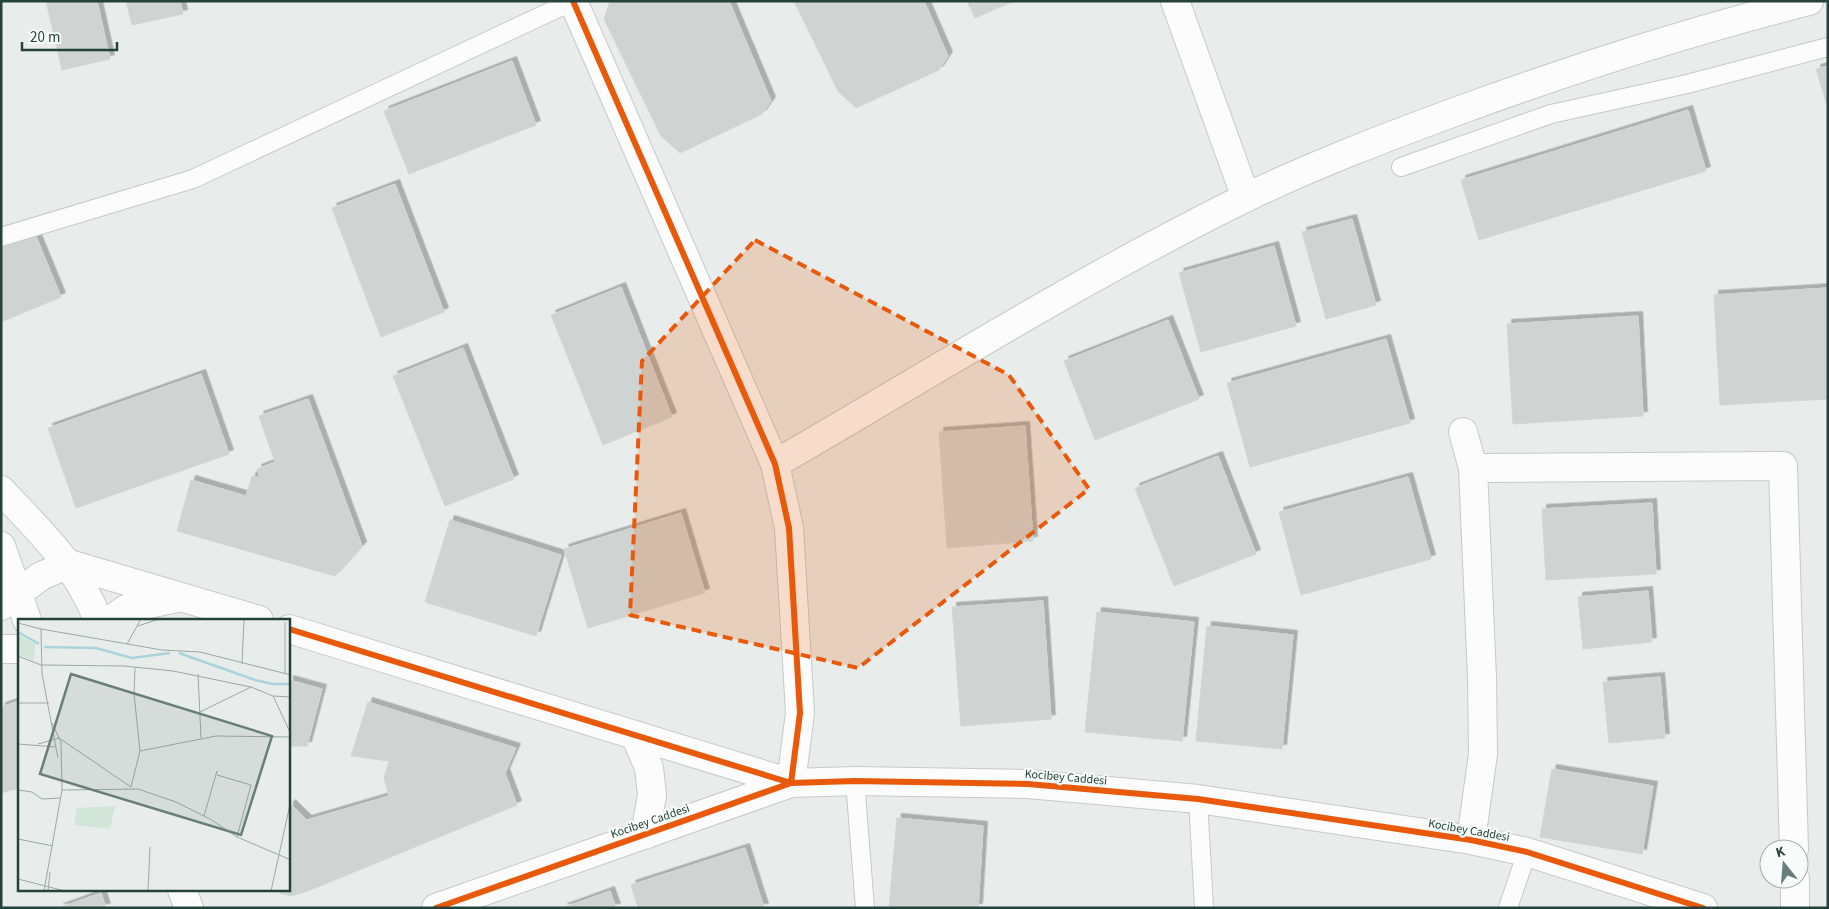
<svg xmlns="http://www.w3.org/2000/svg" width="1829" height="909" viewBox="0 0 1829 909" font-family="'Source Sans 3',sans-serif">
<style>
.building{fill:#cfd4d2;stroke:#d1d6d4;filter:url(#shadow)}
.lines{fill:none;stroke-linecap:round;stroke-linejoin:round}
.service-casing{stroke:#c5cac8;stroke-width:20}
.minor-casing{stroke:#c5cac8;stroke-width:30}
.service{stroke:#fcfcfc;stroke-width:18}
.minor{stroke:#fcfcfc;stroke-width:28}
.cycleway-casing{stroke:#f7fbf9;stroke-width:9}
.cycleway{stroke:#e8590c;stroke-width:6}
.marked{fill:#e8590c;fill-opacity:0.2;stroke:#e8590c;stroke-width:4;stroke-dasharray:10 6;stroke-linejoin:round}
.labels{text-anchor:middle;stroke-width:4.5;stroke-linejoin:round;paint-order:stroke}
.street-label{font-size:12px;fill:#24423a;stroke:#f7fbf9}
.inset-river{fill:none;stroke:#a9d4db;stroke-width:2.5}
.inset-road{fill:none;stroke:#9aa9a4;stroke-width:1}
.view{fill:#697e78;fill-opacity:0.15;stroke:#697e78;stroke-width:2.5}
.inset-edge{fill:none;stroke:#24423a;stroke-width:2.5}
</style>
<defs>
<filter id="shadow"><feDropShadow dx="4.5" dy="-4.5" stdDeviation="0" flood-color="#0004"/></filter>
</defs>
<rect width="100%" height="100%" fill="#e8edeb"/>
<path class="building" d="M46 1H97L110 59 62 70Z
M126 1H180L183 14 132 25Z
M610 1H729L771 101 762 114 680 153 661 136 604 19Z
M794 1H924L948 56 939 70 856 108 838 91Z
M967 1H1014L975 18Z
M512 61 536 125 409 174 384 111Z
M1828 66V108L1816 69Z
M1688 110 1706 171 1479 240 1461 180Z
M395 184 444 312 381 337 332 208Z
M1352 219 1376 305 1326 319 1302 232Z
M33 229 61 297 1 322V242Z
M1274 246 1296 326 1201 352 1179 273Z
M621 287 672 417 603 445 551 315Z
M1828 288V399L1720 405 1714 295Z
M1638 316 1643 416 1513 424 1507 324Z
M1168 320 1199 399 1095 440 1064 361Z
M1386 339 1410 423 1250 467 1227 383Z
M463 348 514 479 445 506 393 376Z
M201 374 229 454 76 508 48 428Z
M308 399 362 546 335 576 177 531 191 480 246 496 252 476 260 478 257 469 275 462 259 416Z
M1025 426 1033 541 947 548 939 432Z
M1218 456 1256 554 1174 586 1135 488Z
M1408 477 1431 559 1301 595 1279 512Z
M1652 503 1656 574 1546 580 1542 509Z
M681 513 705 593 588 628 564 549Z
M450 520 561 555 536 636 425 602Z
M1648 591 1652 642 1583 649 1578 597Z
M1043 601 1051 719 961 726 952 607Z
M1097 612 1194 622 1182 741 1085 732Z
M1207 626 1293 635 1282 749 1196 741Z
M1660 677 1665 738 1609 743 1603 682Z
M289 680 322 689 307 746H292L289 750Z
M19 701V788L1 793V707Z
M368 702 516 748 505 773 517 805 308 891 291 896 280 893 279 890H289V806L291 804 307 820 389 796 384 778 389 761 351 756Z
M1552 769 1653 786 1642 854 1540 837Z
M897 818 983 826 978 908H889Z
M745 848 764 908H638L631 885Z
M610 891 616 908H563Z
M101 893 106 908H59Z"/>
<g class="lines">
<g class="service-casing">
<path id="service" d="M1401 167 1551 114 1687 84 1828 47
M1 237 193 179 573 1
M855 781 865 908
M1198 799 1204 908
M1508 908 1527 852"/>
</g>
<g class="minor-casing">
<path id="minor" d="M1175 1 1246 198
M1463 432 1473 468 1482 677 1483 754 1471 840
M775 464C930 374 1083 278 1243 199 1313 165 1387 137 1460 110 1575 68 1691 31 1809 1
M1473 468 1783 466 1794 849
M1 490C40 532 77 565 98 620
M1 546 27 620
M1 606 41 576 69 564 259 620
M110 620 126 609 181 597
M289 629 791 783 800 713 789 528 775 464 573 1
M1 649H19
M635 735 649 768 652 795 645 835
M1795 879V908
M182 890 189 908
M436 908 791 783 855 781 1028 784 1198 799 1471 840 1527 852 1703 908"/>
</g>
<use href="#service" class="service"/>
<use href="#minor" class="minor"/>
<g class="cycleway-casing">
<path id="cycleway" d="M289 629 791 783 800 713 789 528 775 464 573 1
M436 908 791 783 855 781 1028 784 1198 799 1471 840 1527 852 1703 908"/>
</g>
<use href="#cycleway" class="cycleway"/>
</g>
<path class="marked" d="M755 240 1009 375 1089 489 858 668 630 615 642 361Z"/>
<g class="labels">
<g class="street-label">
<text transform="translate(1066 777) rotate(5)" y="4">Kocibey Caddesi</text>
<text transform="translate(650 821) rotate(-19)" y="4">Kocibey Caddesi</text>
<text transform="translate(1469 830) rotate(10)" y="4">Kocibey Caddesi</text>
</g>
</g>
<g transform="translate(18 619)">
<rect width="272" height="272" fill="#e8edeb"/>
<path d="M0 16 17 24 16 42 0 35ZM97 187 92 210 56 206 59 189Z" fill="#d1e6d8"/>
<path class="inset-river" d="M0 13 21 25M26 28 78 29 114 39 152 34M161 34 237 61 255 65H273"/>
<path class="inset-road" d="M267 3V55M0 4 23 10 24 55 40 139M120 7 141 0M23 10 144 31 182 33 273 56M109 25 123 0M0 37 23 46 106 47 155 52 233 68 255 77 273 115M224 45 226 0M180 55 183 119M255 77 273 78M0 84H31M182 93 233 68M0 125 38 128M20 125 41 119 113 168 122 132 116 75 117 49M122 132 198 117 273 118M199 156 233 166 219 218M0 171 14 173 24 180 43 179M44 171 120 170 158 183 192 200 219 218 273 241M186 197 199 152M0 220 35 227M0 260 47 272M26 272 44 171 43 123 34 104M30 272 32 253M130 272 132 228M253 272 273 181"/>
<path class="view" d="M53 55 254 117 223 216 22 155Z"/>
<rect width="272" height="272" class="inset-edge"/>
</g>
<rect width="1829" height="909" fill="none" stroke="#24423a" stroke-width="5"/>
<g transform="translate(1784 864) rotate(343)"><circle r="24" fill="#f7fbf9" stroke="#a3b1ad"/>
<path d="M0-4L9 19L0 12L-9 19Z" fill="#697e78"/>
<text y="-8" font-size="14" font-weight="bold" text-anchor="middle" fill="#24423a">K</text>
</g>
<path d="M22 42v8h95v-8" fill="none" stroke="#24423a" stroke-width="2.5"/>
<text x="30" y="42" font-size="15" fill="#24423a" stroke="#f7fbf9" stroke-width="4" paint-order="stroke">20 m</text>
</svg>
